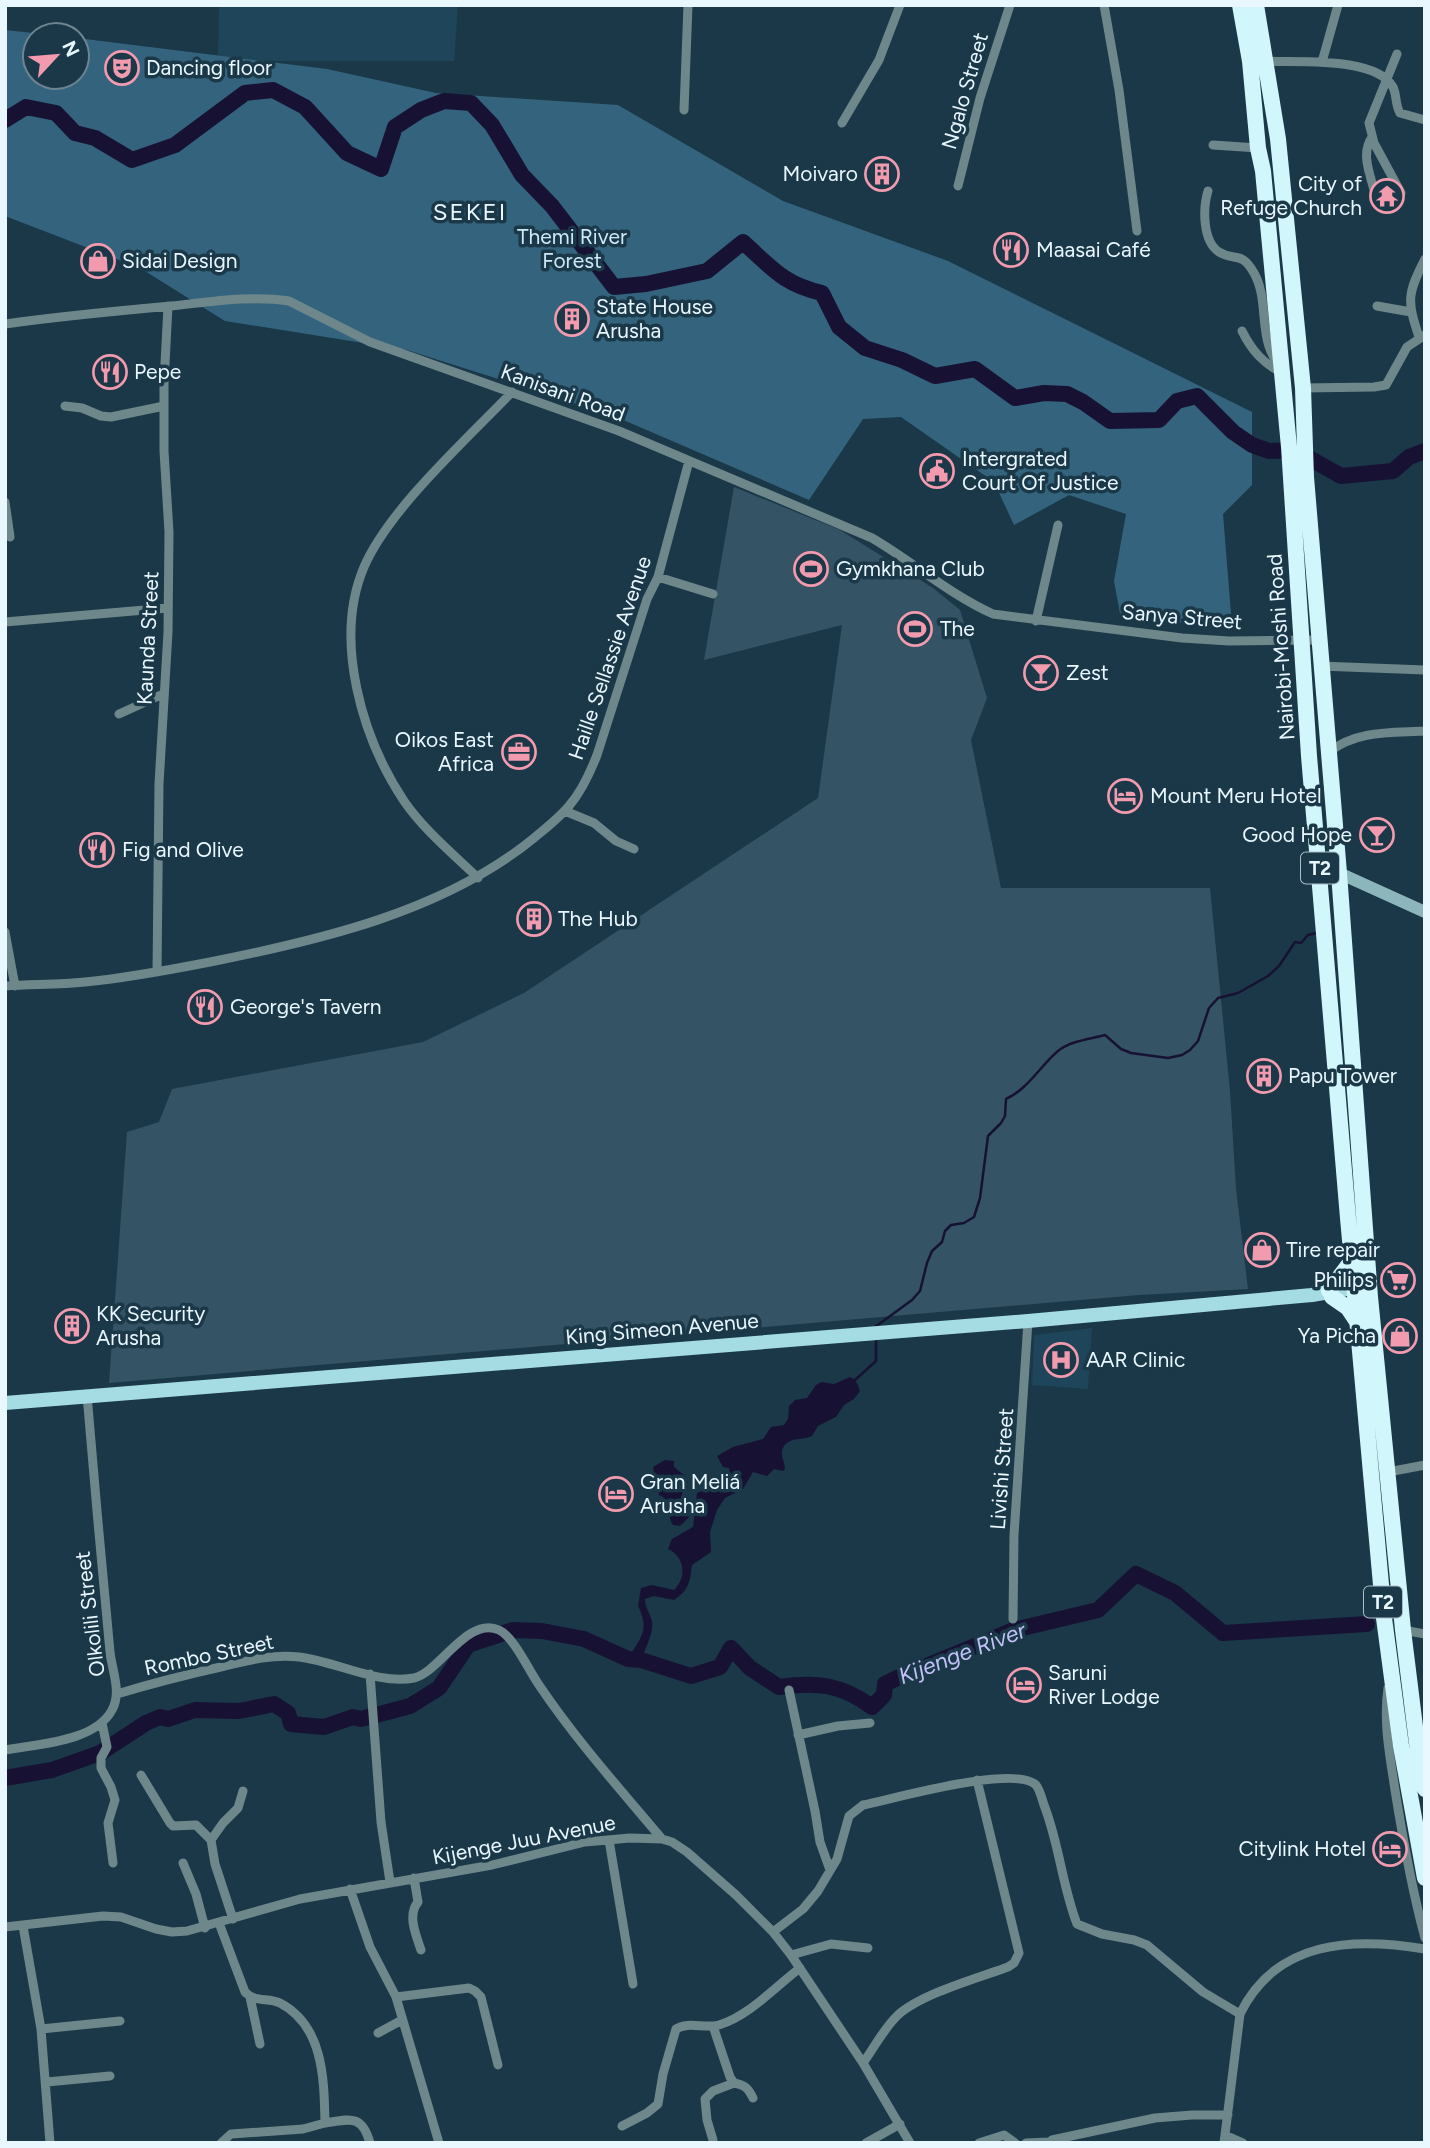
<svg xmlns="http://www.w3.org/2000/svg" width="1430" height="2148" viewBox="0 0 1430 2148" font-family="Figtree,sans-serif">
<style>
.built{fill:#1e4559}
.green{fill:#345465}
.forest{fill:#34647d}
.water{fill:#171234}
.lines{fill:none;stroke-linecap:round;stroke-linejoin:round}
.stream{stroke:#171234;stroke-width:2.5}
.river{stroke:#171234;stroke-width:16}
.street{stroke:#6e878b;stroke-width:9}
.secondary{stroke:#8db6bc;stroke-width:12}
.primary{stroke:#a5dbe2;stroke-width:14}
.highway{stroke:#d1f6fc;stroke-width:16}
.labels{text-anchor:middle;stroke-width:7;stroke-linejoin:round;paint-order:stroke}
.shield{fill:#1a3848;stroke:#abbec8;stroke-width:2}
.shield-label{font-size:19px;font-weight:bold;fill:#e9f7ff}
.poi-label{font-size:21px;fill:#e9f7ff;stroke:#1a3848;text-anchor:start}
.street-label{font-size:21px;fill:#e9f7ff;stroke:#1a3848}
.park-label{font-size:21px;fill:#cbe9f9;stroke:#1a3848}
.water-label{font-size:23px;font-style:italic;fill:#c2c0f7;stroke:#1a3848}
.quarter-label{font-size:24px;letter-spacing:2px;fill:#e9f7ff;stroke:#1a3848}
</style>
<rect width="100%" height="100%" fill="#1a3848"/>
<path class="built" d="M219 5H458L454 61H218Z
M1092 1328 1088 1389 1032 1385 1034 1335Z"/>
<path class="green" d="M734 487 840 530 933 588 960 610 987 698 971 740 1001 888H1210L1230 1091 1236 1189 1248 1289 1139 1295 109 1383 127 1132 159 1122 172 1089 423 1042 524 993 818 798 842 625 704 660Z"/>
<path class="forest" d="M5 30 52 35H35V77H77V38L327 69 436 93 618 105 783 201 948 261 1252 412V485L1223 514 1232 626 1121 619 1114 581 1126 514 1069 495 1014 525 994 482 901 417 863 419 809 500 614 416 407 350 225 321 140 268 5 216Z"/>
<path class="water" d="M850 1377C857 1380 858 1385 860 1391L854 1399 844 1405 836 1417 818 1426 812 1436C802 1441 786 1436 782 1451 781 1457 785 1463 785 1469L783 1471 774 1469 767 1476 753 1472 743 1489 725 1498 717 1510 710 1532 711 1552 692 1565C690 1582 689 1590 674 1600L654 1596 645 1599C645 1608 650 1613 652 1621 654 1633 645 1649 641 1660L628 1659C641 1636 650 1631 638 1606L641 1588 652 1585 674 1590C687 1577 685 1557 668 1549L672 1539 693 1527 697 1493 731 1479 729 1468 723 1467 717 1456 733 1447 763 1439 771 1427 784 1425 788 1419 789 1406 795 1400 807 1398 816 1385 821 1382 834 1384Z
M665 1460 674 1461V1467L685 1476 688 1482 682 1494 689 1517 680 1526 673 1525C666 1514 673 1501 659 1495L653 1467Z"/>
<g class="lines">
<path class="stream" d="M875 1327 912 1300 920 1291 927 1263 932 1251 942 1242 945 1231 951 1225 964 1223 974 1217 980 1198 988 1136 1001 1123 1005 1116 1006 1099C1028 1089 1041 1065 1058 1051 1070 1041 1090 1039 1105 1035L1121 1049 1131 1053 1168 1058 1182 1055 1190 1050 1198 1041 1209 1008 1218 998 1238 993 1268 976 1279 966 1295 942 1301 943 1308 935 1316 933
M855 1380 876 1361V1341"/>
<path class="river" d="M5 120 26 107 56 113 75 133 95 138 132 160 175 145 245 93 273 90 305 107 347 153 381 169 395 127 421 110 444 101 471 103 492 125 522 175 552 206 614 287 646 284 707 271 743 242C772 268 783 284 822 293L839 327 865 348 902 360 935 376 975 369 1015 398 1044 393 1067 394 1083 402 1110 421 1159 420 1177 401 1197 396 1233 432 1252 445 1269 451 1295 450 1341 476 1393 471 1409 457 1425 451
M5 1778 52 1770 100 1753 146 1723 160 1717 168 1719 195 1710 239 1711 274 1704 288 1713 291 1724 324 1727 353 1717 361 1719 410 1706 439 1688 468 1645 513 1630 542 1631 584 1639 628 1659 641 1660 691 1676 720 1667 731 1648 750 1668 779 1687C817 1682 841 1684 872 1707L884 1695 885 1684 895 1679 1014 1630 1098 1610 1136 1574 1175 1593 1223 1633 1367 1624"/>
<path class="street" d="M1104 5 1119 90 1137 231
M1397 54 1369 123 1374 143 1401 193
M1266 61C1298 63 1375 56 1393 87 1397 95 1395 105 1400 113L1425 120
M1322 62 1338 5
M684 110 688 5
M842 123 879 60 900 5
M1372 137C1360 154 1371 176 1375 194
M1213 145 1258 148
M958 186 980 98 1010 5
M1208 191C1203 207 1202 241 1219 252 1235 262 1241 250 1254 273 1270 301 1257 338 1279 365
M1377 306 1411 312
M5 324C61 316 116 311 171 306 210 302 251 295 289 301L370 342 619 431 872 538C913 562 949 594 993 614L1182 638 1229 641 1318 640
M1242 331C1252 351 1263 363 1282 373
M1419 337C1407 301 1407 294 1425 259
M1303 388 1374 387 1386 385 1407 347 1425 335
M65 406 82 408 101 416 111 417 164 406
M5 502 10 537
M658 577 713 594
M1036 621 1058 525
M5 622 168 608
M1320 666 1425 670
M119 714 163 694
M1329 752C1357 730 1391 733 1425 731
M565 811 594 823 616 841 634 849
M478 878C453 854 423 829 404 801 362 738 333 640 364 567 389 509 467 439 512 392
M5 932 15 986
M157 972 159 784 168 632 169 532 164 451V383L168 306
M5 986C32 984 58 985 85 982 127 978 169 970 210 962 321 940 445 911 534 838 546 828 559 818 569 806 582 791 590 773 597 755L647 599 658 577 689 461
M1388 1472 1425 1465
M1013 1619 1014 1535 1028 1321
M1403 1630 1425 1634
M370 1674 381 1822 390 1882
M1388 1688C1383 1723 1390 1756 1395 1790 1403 1840 1412 1890 1425 1938
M789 1690 815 1811 820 1842 830 1870
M117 1694C153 1683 189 1674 225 1666 249 1660 274 1654 299 1657 335 1661 378 1685 414 1678 440 1672 467 1616 499 1630 514 1637 529 1671 539 1685 576 1740 620 1789 662 1839
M102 1723 107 1747 101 1758V1768L111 1787 115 1800 108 1823 113 1863
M798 1735 838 1726 870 1723
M5 1750C37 1744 95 1742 112 1710 122 1692 112 1671 110 1652 102 1566 94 1481 87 1395
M141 1775 170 1823 173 1826 196 1825 211 1840
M609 1840 633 1984
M183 1863 196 1894 205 1928
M414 1878 418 1902C407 1915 416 1935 421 1950
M350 1889 370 1947 396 1997 439 2143
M233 1919 215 1864 211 1840 223 1823 238 1808 243 1791
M219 1923 245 1992C255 2003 268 1997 280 2003 324 2026 324 2080 325 2123L303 2129 231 2134 221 2143
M23 1926 41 2029 50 2143
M5 1927 103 1916 121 1917 156 1929 172 1932 187 1931 300 1899 492 1865 585 1842 630 1838 662 1839 672 1842 687 1852 736 1895 773 1932 791 1955 863 2063 910 2143
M773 1932 803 1909 818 1891 837 1859 849 1816 863 1805C893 1799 1015 1764 1036 1785 1040 1790 1042 1799 1044 1805 1059 1843 1062 1885 1077 1924L1102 1934 1134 1940 1147 1945 1203 1992 1240 2014
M791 1955 831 1944 868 1948
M250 1997 260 2044
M396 1997 469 1988 475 1991 481 1997 498 2065
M713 2026 730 2077 734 2083C745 2085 748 2088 753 2098
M41 2029 120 2021
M378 2033 402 2020
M863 2063C874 2048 884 2028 898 2015 921 1994 978 1978 1008 1967L1014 1963 1019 1953 977 1780
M47 2082 110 2076
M325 2123C350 2119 362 2114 370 2143
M622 2126 647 2113 658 2104 663 2074 676 2029C688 2021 705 2029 719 2025 749 2016 775 1987 800 1968
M1225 2135 1243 2143
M713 2140 707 2120 705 2099 713 2091 734 2083
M866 2143 900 2124
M979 2143 1004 2135 1015 2143
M1026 2143 1049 2142
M1049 2143 1052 2140 1155 2118 1192 2115H1228
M1224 2143 1240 2014C1276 1940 1353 1937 1425 1949"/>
<path class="secondary" d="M1339 873 1425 912"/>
<path class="primary" d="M5 1403 1028 1321 1312 1295 1363 1286"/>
<path class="highway" d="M1240 5 1250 61 1258 148 1263 171 1289 447 1309 756 1348 1218 1384 1618 1401 1746 1425 1878
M1256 5 1278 139 1303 388 1306 477 1339 873 1370 1297 1403 1630 1419 1759 1425 1789
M1329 1291 1353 1259
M1332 1297 1348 1308 1358 1323"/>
</g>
<defs>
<g id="theatre-ring" transform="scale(1.75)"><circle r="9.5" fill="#1a3848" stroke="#f29aae" stroke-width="1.5"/><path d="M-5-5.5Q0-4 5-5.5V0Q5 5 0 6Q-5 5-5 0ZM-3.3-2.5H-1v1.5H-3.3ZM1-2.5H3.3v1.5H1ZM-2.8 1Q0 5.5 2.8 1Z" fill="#f29aae"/></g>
<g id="building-ring" transform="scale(1.75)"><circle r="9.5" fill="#1a3848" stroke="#f29aae" stroke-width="1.5"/><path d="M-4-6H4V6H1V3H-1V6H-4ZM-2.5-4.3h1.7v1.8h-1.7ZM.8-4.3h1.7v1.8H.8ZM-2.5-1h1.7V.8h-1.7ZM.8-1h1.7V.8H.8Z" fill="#f29aae"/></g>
<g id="temple-ring" transform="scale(1.75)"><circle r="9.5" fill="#1a3848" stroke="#f29aae" stroke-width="1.5"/><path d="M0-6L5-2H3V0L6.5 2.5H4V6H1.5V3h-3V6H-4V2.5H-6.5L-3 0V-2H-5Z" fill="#f29aae"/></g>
<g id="restaurant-ring" transform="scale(1.75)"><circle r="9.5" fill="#1a3848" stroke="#f29aae" stroke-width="1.5"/><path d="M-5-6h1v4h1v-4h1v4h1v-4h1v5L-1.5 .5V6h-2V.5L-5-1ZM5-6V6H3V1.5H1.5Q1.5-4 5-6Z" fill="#f29aae"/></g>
<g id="shop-ring" transform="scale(1.75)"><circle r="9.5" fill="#1a3848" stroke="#f29aae" stroke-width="1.5"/><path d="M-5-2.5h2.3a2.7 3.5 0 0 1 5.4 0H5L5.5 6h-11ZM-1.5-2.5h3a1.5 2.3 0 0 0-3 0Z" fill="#f29aae"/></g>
<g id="civic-ring" transform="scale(1.75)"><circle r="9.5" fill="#1a3848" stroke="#f29aae" stroke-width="1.5"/><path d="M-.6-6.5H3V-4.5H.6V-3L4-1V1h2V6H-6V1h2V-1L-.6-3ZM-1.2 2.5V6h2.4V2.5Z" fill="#f29aae"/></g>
<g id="stadium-ring" transform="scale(1.75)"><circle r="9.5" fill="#1a3848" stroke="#f29aae" stroke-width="1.5"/><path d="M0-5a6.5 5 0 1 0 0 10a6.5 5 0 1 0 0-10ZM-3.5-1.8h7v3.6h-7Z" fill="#f29aae"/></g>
<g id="bar-ring" transform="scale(1.75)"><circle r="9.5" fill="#1a3848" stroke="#f29aae" stroke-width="1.5"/><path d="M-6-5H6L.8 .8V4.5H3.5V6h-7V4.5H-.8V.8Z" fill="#f29aae"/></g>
<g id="office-ring" transform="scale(1.75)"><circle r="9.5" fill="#1a3848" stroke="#f29aae" stroke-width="1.5"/><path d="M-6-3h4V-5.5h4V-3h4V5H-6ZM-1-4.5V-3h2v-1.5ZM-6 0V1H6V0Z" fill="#f29aae"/></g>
<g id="hotel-ring" transform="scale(1.75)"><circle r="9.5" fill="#1a3848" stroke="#f29aae" stroke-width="1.5"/><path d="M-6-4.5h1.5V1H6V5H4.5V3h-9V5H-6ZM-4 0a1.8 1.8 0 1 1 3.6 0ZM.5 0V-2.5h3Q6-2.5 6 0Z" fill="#f29aae"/></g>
<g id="supermarket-ring" transform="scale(1.75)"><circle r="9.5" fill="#1a3848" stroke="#f29aae" stroke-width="1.5"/><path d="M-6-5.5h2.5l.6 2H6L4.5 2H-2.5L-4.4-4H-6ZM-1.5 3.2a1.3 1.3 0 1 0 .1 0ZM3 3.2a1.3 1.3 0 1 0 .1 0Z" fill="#f29aae"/></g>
<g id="hospital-ring" transform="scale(1.75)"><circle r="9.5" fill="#1a3848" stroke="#f29aae" stroke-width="1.5"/><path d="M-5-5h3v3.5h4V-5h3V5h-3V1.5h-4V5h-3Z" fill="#f29aae"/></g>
</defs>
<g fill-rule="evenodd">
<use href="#theatre-ring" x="122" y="68"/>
<use href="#building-ring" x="882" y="174"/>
<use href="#temple-ring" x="1387" y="196"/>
<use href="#restaurant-ring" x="1011" y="250"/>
<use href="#shop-ring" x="98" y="261"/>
<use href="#building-ring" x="572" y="319"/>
<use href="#restaurant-ring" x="110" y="372"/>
<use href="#civic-ring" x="937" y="471"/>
<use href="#stadium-ring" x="811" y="569"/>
<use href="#stadium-ring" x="915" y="629"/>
<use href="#bar-ring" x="1041" y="673"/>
<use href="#office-ring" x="519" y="752"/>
<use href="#hotel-ring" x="1125" y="796"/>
<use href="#bar-ring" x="1377" y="835"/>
<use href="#restaurant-ring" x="97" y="850"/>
<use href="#building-ring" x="534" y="919"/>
<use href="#restaurant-ring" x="205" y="1007"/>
<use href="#building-ring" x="1264" y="1076"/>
<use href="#shop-ring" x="1262" y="1250"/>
<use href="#supermarket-ring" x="1398" y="1280"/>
<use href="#building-ring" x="72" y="1326"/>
<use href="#shop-ring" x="1400" y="1336"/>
<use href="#hospital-ring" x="1061" y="1360"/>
<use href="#hotel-ring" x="616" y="1494"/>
<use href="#hotel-ring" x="1024" y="1685"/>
<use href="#hotel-ring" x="1390" y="1849"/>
</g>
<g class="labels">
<g class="shield">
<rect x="1301" y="852.5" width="38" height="31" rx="5"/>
<rect x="1364" y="1586.5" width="38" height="31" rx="5"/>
</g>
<g class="shield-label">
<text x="1320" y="875">T2</text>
<text x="1383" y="1609">T2</text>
</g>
<g class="poi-label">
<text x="146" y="75">Dancing floor</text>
<text x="858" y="181" text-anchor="end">Moivaro</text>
<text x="1362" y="191" text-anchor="end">City of<tspan x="1362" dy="24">Refuge Church</tspan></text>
<text x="1036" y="257">Maasai Café</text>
<text x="122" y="268">Sidai Design</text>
<text x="596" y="314">State House<tspan x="596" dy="24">Arusha</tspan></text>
<text x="134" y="379">Pepe</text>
<text x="962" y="466">Intergrated<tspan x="962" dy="24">Court Of Justice</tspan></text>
<text x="836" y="576">Gymkhana Club</text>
<text x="940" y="636">The</text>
<text x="1066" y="680">Zest</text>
<text x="494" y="747" text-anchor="end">Oikos East<tspan x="494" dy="24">Africa</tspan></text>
<text x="1150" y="803">Mount Meru Hotel</text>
<text x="1352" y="842" text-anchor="end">Good Hope</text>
<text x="122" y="857">Fig and Olive</text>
<text x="558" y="926">The Hub</text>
<text x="230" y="1014">George's Tavern</text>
<text x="1288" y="1083">Papu Tower</text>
<text x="1286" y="1257">Tire repair</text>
<text x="1374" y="1287" text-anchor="end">Philips</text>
<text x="96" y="1321">KK Security<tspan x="96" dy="24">Arusha</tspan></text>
<text x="1376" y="1343" text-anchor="end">Ya Picha</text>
<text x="1086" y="1367">AAR Clinic</text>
<text x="640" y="1489">Gran Meliá<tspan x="640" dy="24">Arusha</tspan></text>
<text x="1048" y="1680">Saruni<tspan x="1048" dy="24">River Lodge</tspan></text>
<text x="1366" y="1856" text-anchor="end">Citylink Hotel</text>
</g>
<g class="street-label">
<text transform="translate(965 91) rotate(-74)" y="7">Ngalo Street</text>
<text transform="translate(563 393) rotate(20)" y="7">Kanisani Road</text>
<text transform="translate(1182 617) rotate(5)" y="7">Sanya Street</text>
<text transform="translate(148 638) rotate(-87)" y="7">Kaunda Street</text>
<text transform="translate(1281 647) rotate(-94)" y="7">Nairobi-Moshi Road</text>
<text transform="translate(610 658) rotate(-71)" y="7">Haille Sellassie Avenue</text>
<text transform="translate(662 1329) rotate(-5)" y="7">King Simeon Avenue</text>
<text transform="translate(1002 1469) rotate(-86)" y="7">Livishi Street</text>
<text transform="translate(90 1614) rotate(-97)" y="7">Olkolili Street</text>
<text transform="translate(209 1655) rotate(-12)" y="7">Rombo Street</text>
<text transform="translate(524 1840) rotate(-11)" y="7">Kijenge Juu Avenue</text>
</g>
<g class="park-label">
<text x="572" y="244">Themi River<tspan x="572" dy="24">Forest</tspan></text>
</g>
<g class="water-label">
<text transform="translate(962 1653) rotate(-21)" y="8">Kijenge River</text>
</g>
<g class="quarter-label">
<text x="470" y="220">SEKEI</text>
</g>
</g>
<rect width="1430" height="2148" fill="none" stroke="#e9f7ff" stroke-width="14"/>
<g transform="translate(56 56) rotate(64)"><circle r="33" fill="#1a3848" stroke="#6d8491" stroke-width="2"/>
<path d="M0-5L12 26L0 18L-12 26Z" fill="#f29aae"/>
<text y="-10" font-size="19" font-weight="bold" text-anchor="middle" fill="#e9f7ff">N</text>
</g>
</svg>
